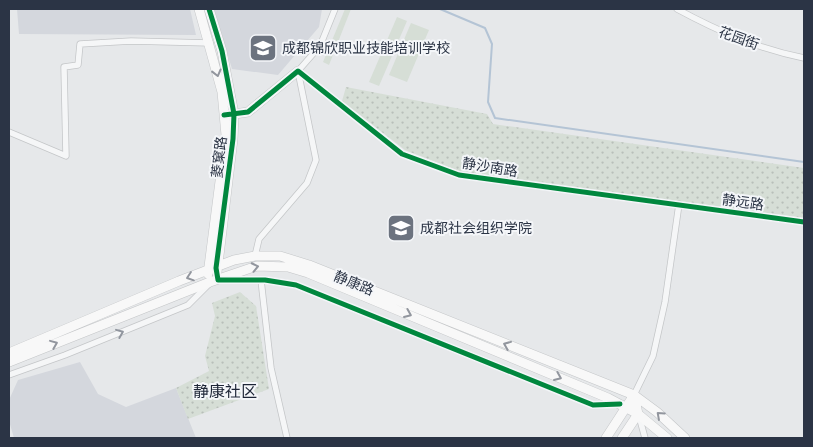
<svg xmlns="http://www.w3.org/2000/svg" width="813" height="447" viewBox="0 0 813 447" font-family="'PT Sans','Noto Sans SC',sans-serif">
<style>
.built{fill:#d4d7dd}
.grass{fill:#d6ded6}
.park{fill:url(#park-dots)}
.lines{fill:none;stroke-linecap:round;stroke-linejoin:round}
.stream{stroke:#b4c4d5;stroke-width:2}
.street-casing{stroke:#c4c6c8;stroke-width:7}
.secondary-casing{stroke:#c4c6c8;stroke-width:10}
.street{stroke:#f5f6f7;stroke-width:5.5}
.secondary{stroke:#f8f8f8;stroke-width:9}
.cycleway-casing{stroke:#f4f6f9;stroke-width:8}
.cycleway{stroke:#00873e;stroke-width:5}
.oneway{stroke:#92969e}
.oneway2{stroke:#90959e}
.labels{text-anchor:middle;stroke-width:4;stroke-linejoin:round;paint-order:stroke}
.street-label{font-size:14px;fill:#2b3445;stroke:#f4f6f9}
.poi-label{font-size:14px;fill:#2b3445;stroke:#f4f6f9;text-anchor:start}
.quarter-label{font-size:16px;fill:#1d2536;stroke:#f4f6f9}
</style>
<defs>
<pattern id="park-dots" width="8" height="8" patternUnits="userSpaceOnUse" patternTransform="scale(1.25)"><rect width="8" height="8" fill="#d6ded6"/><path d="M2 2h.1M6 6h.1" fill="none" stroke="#b8bfb9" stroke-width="1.8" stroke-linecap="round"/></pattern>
</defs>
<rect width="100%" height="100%" fill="#e6e8ea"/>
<path class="built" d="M17 9H190L196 35 19 34Z
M214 9H322L319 27 278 75 232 69Z
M80 362 98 394 126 407 176 388 196 438H14L9 421V400L18 380Z"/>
<path class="grass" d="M345 9H351L329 65 323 62Z
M397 17 407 21 379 86 369 82Z
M411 23 429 30 407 82 389 75Z"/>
<path class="park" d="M346 87 487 114 493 124 804 168V218L459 171 405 150 342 101Z
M240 292 256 306 269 389 188 419 176 388 209 371 205 356 215 316 212 303Z"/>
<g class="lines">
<path class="stream" d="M440 9 485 28 492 44 488 102 495 118 804 162"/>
<g class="street-casing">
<path id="street" d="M677 9C718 31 758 49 804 58
M298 71 402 154 459 175 804 222
M9 132 66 156 64 67 78 65 80 44 131 41 210 43
M255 256 259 239 307 183 316 160 298 71 320 46 335 9
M223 280H265L296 285 593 405 617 404
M261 280 271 368 287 438
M9 375 65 355 188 305 209 284
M634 395 653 356 665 302 679 204
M639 416 645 438"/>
</g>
<g class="secondary-casing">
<path id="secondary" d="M199 9 222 92 226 135 208 274
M209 9 222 51 234 114 233 139 217 272
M228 115 248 112 298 71
M9 353 179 281 234 260 255 256H280L309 265 634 395 657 412 685 438
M9 362 210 282 257 266 288 267 308 273 608 398 638 414 667 438
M606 438 634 395
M622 438 638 414 634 395"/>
</g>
<use href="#street" class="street"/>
<use href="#secondary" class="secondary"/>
<g class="cycleway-casing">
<path id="cycleway" d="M209 9 222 51 234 114 233 139 216 268 218 280H265L296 285 593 405 620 404
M224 115 248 112 298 71 402 154 459 175 804 222"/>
</g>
<use href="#cycleway" class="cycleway"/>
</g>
<defs><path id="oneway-chevron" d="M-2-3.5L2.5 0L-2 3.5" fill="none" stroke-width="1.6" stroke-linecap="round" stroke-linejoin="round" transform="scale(1.25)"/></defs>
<g class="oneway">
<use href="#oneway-chevron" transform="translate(217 73) rotate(76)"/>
<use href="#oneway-chevron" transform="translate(255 267) rotate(-12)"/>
<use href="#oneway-chevron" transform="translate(190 277) rotate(161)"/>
<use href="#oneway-chevron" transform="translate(408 314) rotate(23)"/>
<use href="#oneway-chevron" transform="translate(54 344) rotate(-22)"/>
<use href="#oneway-chevron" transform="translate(507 345) rotate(-158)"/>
<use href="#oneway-chevron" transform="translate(558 377) rotate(23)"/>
<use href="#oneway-chevron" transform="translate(660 415) rotate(-138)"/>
</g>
<use class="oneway2" href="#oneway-chevron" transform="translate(120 333) rotate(-22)"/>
<defs>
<g id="university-square" transform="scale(1.4375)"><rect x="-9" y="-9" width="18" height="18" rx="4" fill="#6c737f" stroke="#f4f6f9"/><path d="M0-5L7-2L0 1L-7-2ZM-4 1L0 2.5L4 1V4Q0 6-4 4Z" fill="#fff"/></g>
</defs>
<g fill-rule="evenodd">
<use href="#university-square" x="263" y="48"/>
<use href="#university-square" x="401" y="228"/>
</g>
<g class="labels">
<g class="street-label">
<text transform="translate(739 38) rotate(20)" y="5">花园街</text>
<text transform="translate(219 157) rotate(-83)" y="5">菱窠路</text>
<text transform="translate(490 167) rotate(9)" y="5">静沙南路</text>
<text transform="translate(743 202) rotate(8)" y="5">静远路</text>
<text transform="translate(354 283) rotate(22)" y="5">静康路</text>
</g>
<g class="poi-label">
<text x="282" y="53">成都锦欣职业技能培训学校</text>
<text x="420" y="233">成都社会组织学院</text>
</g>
<g class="quarter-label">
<text x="225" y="397">静康社区</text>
</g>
</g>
<rect width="813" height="447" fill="none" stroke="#2b3445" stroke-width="20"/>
</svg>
